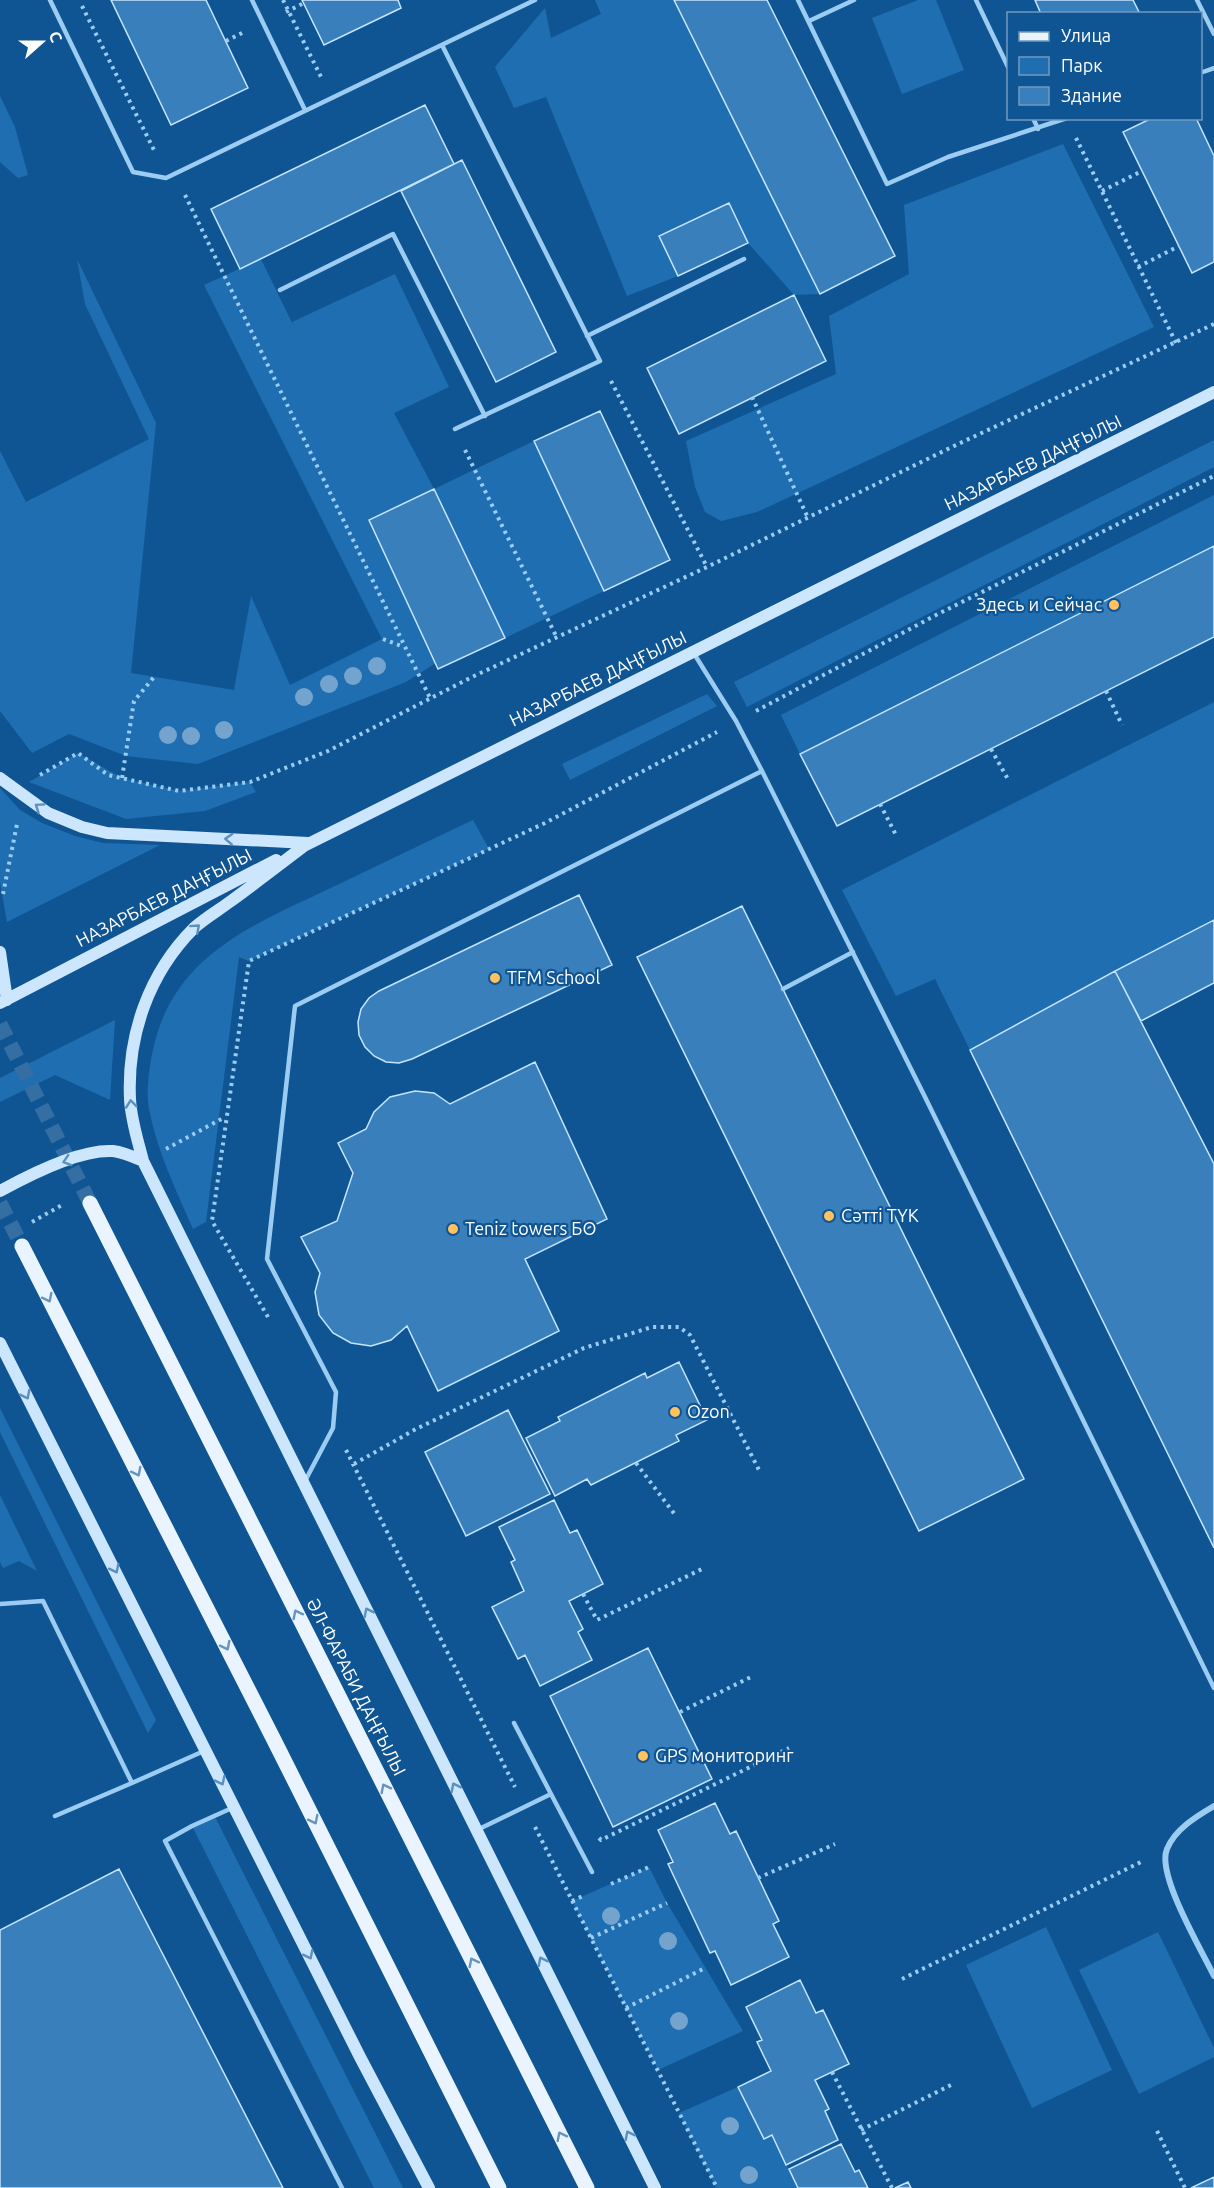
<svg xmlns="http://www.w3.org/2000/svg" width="1214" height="2188" viewBox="0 0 1214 2188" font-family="Ubuntu,sans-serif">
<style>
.green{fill:#1f6eb1}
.building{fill:#397fbc;stroke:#c5e4fe;stroke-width:1.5}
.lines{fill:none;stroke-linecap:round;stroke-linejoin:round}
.primary-tunnel{stroke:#346ea3;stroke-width:15;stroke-dasharray:15 8;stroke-linecap:butt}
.path{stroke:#9dccf3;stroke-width:4;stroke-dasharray:3 4.5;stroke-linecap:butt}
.lane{stroke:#9dccf3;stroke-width:4.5}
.street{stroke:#9dccf3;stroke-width:6}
.secondary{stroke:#cce6fd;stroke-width:12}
.primary{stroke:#e9f4ff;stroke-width:15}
.tree{fill:#74a4ce}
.oneway{stroke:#5b8fbd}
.oneway2{stroke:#6795be}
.poi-dot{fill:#ffc25f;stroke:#105593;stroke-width:2}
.labels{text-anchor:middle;stroke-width:4.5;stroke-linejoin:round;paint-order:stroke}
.street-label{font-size:18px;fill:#fff;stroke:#105593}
.poi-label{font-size:18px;fill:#fff;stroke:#105593;text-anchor:start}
</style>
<rect width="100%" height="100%" fill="#105593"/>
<path class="green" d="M595 0H674L820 294 794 295 748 243 729 204 659 236 678 276 627 296 546 97 514 108 495 67 545 8 551 38 601 14Z
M918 0H936L964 70 902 94 872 18Z
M0 96 15 127 28 175 18 178 0 162Z
M1063 144 1154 327 757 512 721 521 705 512 695 487 686 441 836 374 829 316 909 274 904 205Z
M77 259 156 423 131 673 234 690 251 596 290 685 382 639 204 285 261 259 297 333 292 322 395 274 449 387 394 413 434 489 534 441 604 591 505 638 434 489 369 520 436 663 406 682 198 764 126 756 69 734 32 753 0 711V451L26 502 149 439 85 304Z
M1214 440V467L747 707 734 682Z
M1214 495V546L800 754 781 715Z
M707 694 717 706 570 780 562 764Z
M1214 702V920L1115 971 970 1050 935 979 896 996 842 890Z
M78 753 122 778 179 791 250 782 256 792 205 811 126 819 29 782Z
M0 788 20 810 42 823 75 836 103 843 160 845 7 922 0 882Z
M473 820 489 849 249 961 239 957 206 1222 193 1229C176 1190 157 1151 149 1109 146 1091 149 1068 153 1050 173 953 258 923 337 885 383 863 428 841 473 820Z
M115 1020 110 1100 55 1075 0 1102V1078Z
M0 1408 156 1720 148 1733 0 1432Z
M0 1495 37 1571 19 1561 3 1568 0 1562Z
M215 1817 403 2188H374L192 1826Z
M649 1867 667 1903 743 2031 658 2070 572 1901Z
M1046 1927 1112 2070 1032 2108 966 1965Z
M1158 1932 1214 2048V2057L1139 2094 1079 1970Z
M738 2087 764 2139 772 2135 798 2188H716L679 2113Z"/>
<path class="building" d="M111 0H206L248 88 171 125Z
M302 0H398L401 8 324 45Z
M674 0H767L895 256 820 294Z
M1035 0H1133L1140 14H1041Z
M425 105 454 164 240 269 211 209Z
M1152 118H1196L1214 156V262L1192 273 1123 132Z
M462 160 556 352 496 382 401 191Z
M729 203 748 243 678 276 659 236Z
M794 295 826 361 679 434 647 368Z
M600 411 670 560 604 591 534 441Z
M434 489 505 638 438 669 369 520Z
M1214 546V637L837 826 800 754Z
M579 895 612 965 412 1059 399 1063 386 1062 374 1056 365 1047 359 1035 358 1022 361 1009 369 998 379 991Z
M742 906 1024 1479 919 1531 637 957Z
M1214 920V983L1141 1021 1115 971Z
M1115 971 1214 1164V1548L970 1050Z
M535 1062 607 1219 525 1259 559 1331 438 1391 407 1326 391 1340 371 1346 351 1343 333 1333 319 1315 315 1292 320 1273 301 1237 337 1221 353 1173 338 1143 366 1129 374 1112 390 1097 415 1091 434 1093 450 1104Z
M679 1362 707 1420 676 1435 679 1441 591 1485 587 1479 555 1496 526 1438 560 1421 558 1417 645 1373 647 1378Z
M508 1410 550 1494 466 1536 425 1452Z
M554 1500 570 1533 577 1530 603 1584 569 1601 583 1629 578 1632 592 1660 540 1686 525 1655 518 1659 492 1607 524 1591 511 1562 515 1560 499 1527Z
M648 1648 712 1779 613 1827 550 1696Z
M715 1803 730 1834 736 1831 779 1921 773 1924 789 1957 731 1985 715 1951 710 1953 668 1864 673 1862 658 1830Z
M119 1869 283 2188H0V1930Z
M800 1980 816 2013 823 2010 849 2064 815 2080 829 2109 825 2111 838 2140 786 2165 772 2135 764 2139 738 2087 771 2071 757 2042 762 2040 746 2007Z
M841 2144 855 2172 859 2170 868 2188H798L789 2169Z
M1214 2177V2188H1191Z
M908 2182 911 2188H895Z"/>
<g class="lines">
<path class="primary-tunnel" d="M0 1024 90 1203
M0 1203 22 1246"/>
<path class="path" d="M283 0 321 77
M82 6 155 152
M286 12 304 3
M226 41 244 32
M1076 138 1176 343
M1102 191 1142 171
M185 195 430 698
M1138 267 1179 246
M611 381 707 567
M752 397 808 518
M465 450 557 638
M383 639 404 647
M1106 691 1122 725
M756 711 938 614 1214 476
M991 749 1009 781
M40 775 78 753 108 775 179 791 250 782 328 751 472 677 707 567 956 445 1214 324
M122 778 134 701 154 677
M880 804 897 837
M3 894 17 824
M166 1149 225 1117
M32 1222 62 1205
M268 1317 212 1221 249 961 545 823 717 732
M346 1450 515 1787
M636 1463 676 1516
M354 1464 416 1429 584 1348 652 1327H679L690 1335 759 1470
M583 1594 597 1620 702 1569
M680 1712 753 1676
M535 1827 717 2188
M599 1838 601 1840 789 1748
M758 1878 835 1844
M611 1884 649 1867
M572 1901 585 1895
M591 1938 667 1903
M902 1979 1141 1862
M626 2008 705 1968
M832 2072 892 2188
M861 2130 953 2084
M1157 2131 1185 2188"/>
<path class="lane" d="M50 0 133 172 166 178 535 0
M252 0 305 110
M798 0 887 184 948 157 1067 118
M976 0 1008 67
M1197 0 1214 34
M809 21 854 0
M442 45 600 361 455 429
M1200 73 1214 68
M1033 118 1038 129
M280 290 393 234 485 416
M587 336 744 259
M693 652 736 721 762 771 926 1099 1214 1688
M783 989 853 952
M305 1481 333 1428 336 1392 267 1259 295 1006 762 771
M0 1604 43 1601 132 1783 204 1751
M514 1723 551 1794
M232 1808 192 1826 165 1841 342 2188
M55 1816 132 1783
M477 1830 551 1794 592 1872"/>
<path class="street" d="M1214 1806C1197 1816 1175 1829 1167 1849 1156 1874 1202 1951 1214 1976"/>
<path class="secondary" d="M0 778 48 813 82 827 107 833 308 843
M308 843C283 862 257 882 231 901 219 910 205 918 194 928 149 973 127 1035 130 1099 131 1120 138 1141 143 1161L655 2188
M302 847 1214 392
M0 952 7 1000
M0 1003 276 860
M0 1191C29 1175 80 1149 113 1151 123 1152 134 1157 143 1161
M0 1343 360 2057 429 2188"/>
<path class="primary" d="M90 1203 587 2188
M22 1246 275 1742 499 2188"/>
</g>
<g class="tree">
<circle cx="377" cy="666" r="9"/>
<circle cx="353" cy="676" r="9"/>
<circle cx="329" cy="684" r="9"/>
<circle cx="304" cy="697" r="9"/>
<circle cx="224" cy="730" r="9"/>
<circle cx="168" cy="735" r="9"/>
<circle cx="191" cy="736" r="9"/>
<circle cx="611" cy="1916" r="9"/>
<circle cx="668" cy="1941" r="9"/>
<circle cx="679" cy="2021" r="9"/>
<circle cx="730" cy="2126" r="9"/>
<circle cx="749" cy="2175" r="9"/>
</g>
<defs><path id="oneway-chevron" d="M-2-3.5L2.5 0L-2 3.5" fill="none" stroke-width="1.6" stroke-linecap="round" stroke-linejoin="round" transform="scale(1.5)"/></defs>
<g class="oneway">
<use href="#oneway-chevron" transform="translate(39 807) rotate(-146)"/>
<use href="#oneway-chevron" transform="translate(229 839) rotate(-177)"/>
<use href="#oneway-chevron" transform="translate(196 928) rotate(-42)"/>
<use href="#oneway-chevron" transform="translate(131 1104) rotate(-96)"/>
<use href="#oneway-chevron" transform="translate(67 1161) rotate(162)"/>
<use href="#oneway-chevron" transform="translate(26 1395) rotate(63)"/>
<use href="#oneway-chevron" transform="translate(115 1569) rotate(63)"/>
<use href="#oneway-chevron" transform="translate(368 1612) rotate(-117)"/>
<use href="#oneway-chevron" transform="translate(221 1781) rotate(64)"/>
<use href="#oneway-chevron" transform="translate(455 1787) rotate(-117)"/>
<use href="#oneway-chevron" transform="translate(309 1955) rotate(63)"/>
<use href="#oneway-chevron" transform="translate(542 1961) rotate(-117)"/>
<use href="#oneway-chevron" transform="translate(629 2135) rotate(-117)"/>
</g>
<g class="oneway2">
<use href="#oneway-chevron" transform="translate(48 1298) rotate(63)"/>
<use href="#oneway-chevron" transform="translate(137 1472) rotate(63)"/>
<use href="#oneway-chevron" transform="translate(297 1614) rotate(-117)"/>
<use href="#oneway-chevron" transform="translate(226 1646) rotate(63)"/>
<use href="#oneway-chevron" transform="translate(385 1788) rotate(-117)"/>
<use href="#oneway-chevron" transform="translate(314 1820) rotate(63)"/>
<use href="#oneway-chevron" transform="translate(473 1962) rotate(-117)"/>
<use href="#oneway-chevron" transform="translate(561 2136) rotate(-117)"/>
</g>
<g class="poi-dot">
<circle cx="1114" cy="605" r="6"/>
<circle cx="495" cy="978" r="6"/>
<circle cx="829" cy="1216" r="6"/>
<circle cx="453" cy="1229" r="6"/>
<circle cx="675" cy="1412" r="6"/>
<circle cx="643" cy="1756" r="6"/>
</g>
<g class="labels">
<g class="street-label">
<text transform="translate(1033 463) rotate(-26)" y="6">НАЗАРБАЕВ ДАҢҒЫЛЫ</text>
<text transform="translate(598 679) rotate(-26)" y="6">НАЗАРБАЕВ ДАҢҒЫЛЫ</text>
<text transform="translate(164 898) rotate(-27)" y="6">НАЗАРБАЕВ ДАҢҒЫЛЫ</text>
<text transform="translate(356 1687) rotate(63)" y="6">ӘЛ-ФАРАБИ ДАҢҒЫЛЫ</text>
</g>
<g class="poi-label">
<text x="1102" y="611" text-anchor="end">Здесь и Сейчас</text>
<text x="507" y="984">TFM School</text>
<text x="841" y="1222">Сәтті ТҮК</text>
<text x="465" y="1235">Teniz towers БО</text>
<text x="687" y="1418">Ozon</text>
<text x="655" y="1762">GPS мониторинг</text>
</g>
</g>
<rect x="1007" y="12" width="195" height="108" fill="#105593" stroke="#7099be" stroke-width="1.5"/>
<rect x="1019" y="32" width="30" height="9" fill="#e9f4ff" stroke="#7099be" stroke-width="1.5"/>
<text x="1061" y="42" font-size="18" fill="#ffffff">Улица</text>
<rect x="1019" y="57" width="30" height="18" fill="#1f6eb1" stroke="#7099be" stroke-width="1.5"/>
<text x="1061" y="72" font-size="18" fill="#ffffff">Парк</text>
<rect x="1019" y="87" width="30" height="18" fill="#397fbc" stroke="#7099be" stroke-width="1.5"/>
<text x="1061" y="102" font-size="18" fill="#ffffff">Здание</text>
<g transform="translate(42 42) rotate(69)" stroke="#105593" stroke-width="4.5" paint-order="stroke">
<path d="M0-4.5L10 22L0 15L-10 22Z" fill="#ffffff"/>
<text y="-9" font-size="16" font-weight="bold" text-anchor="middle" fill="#ffffff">С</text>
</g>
</svg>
